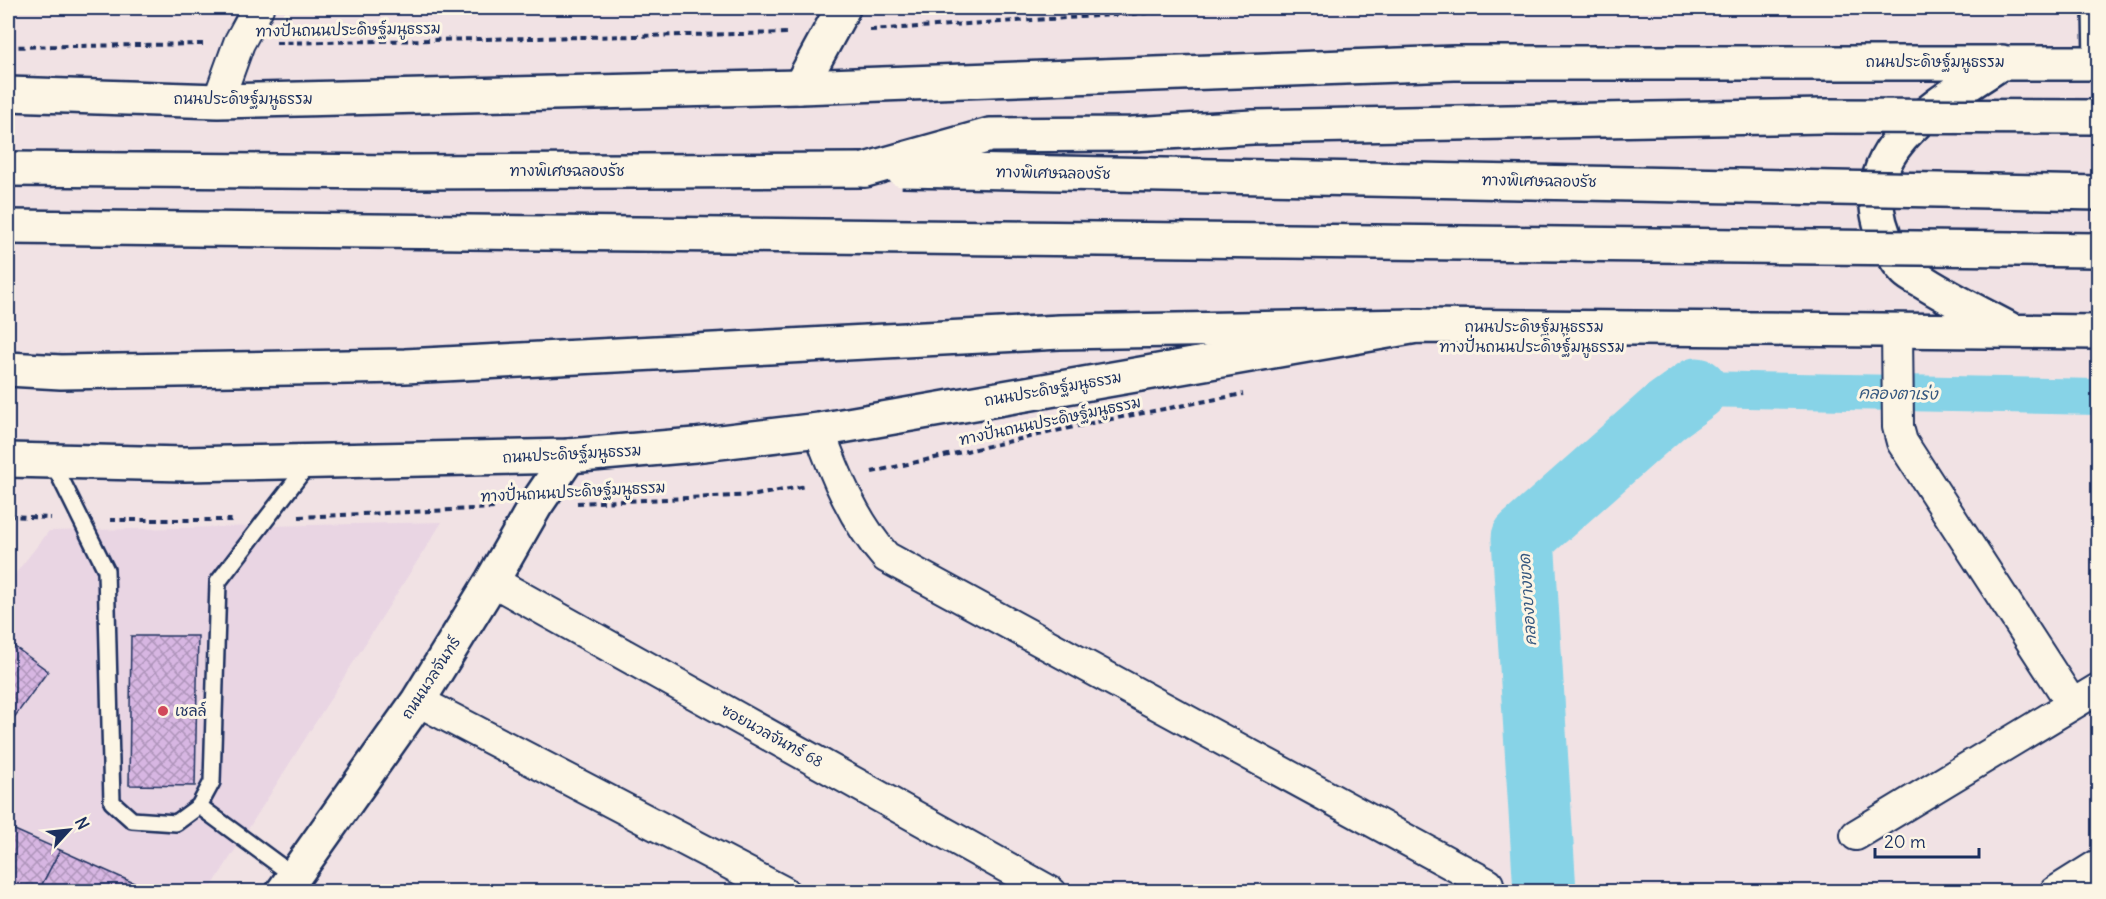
<svg xmlns="http://www.w3.org/2000/svg" width="2106" height="899" viewBox="0 0 2106 899" font-family="Delius,'Playpen Sans Thai',sans-serif">
<style>
.built{fill:#e9d5e3}
.lines{fill:none;stroke-linecap:round;stroke-linejoin:round}
.canal{stroke:#87d3e7;stroke-width:36}
.river{stroke:#87d3e7;stroke-width:63}
.building{fill:url(#building-cross-hatch);stroke:#1b2f5e;stroke-width:1.5}
.lane-casing{stroke:#1b2f5e;stroke-width:20}
.street-casing{stroke:#1b2f5e;stroke-width:34}
.secondary-casing{stroke:#1b2f5e;stroke-width:38}
.primary-casing{stroke:#1b2f5e;stroke-width:38}
.highway-casing{stroke:#1b2f5e;stroke-width:38}
.path{stroke:#1b2f5e;stroke-width:4;stroke-dasharray:6 4.5;stroke-linecap:butt}
.lane{stroke:#fcf5e5;stroke-width:15}
.street{stroke:#fcf5e5;stroke-width:30}
.secondary{stroke:#fcf5e5;stroke-width:33}
.primary{stroke:#fcf5e5;stroke-width:33}
.highway{stroke:#fcf5e5;stroke-width:33}
.highway-bridge-casing{stroke:#1b2f5e;stroke-width:38;stroke-linecap:butt}
.highway-bridge{stroke:#fcf5e5;stroke-width:33}
.poi-dot{fill:#d1495b;stroke:#fcf5e5;stroke-width:2}
.labels{text-anchor:middle;stroke-width:6;stroke-linejoin:round;paint-order:stroke}
.street-label{font-size:15px;fill:#1b2f5e;stroke:#fcf5e5}
.poi-label{font-size:15px;fill:#1b2f5e;stroke:#fcf5e5;text-anchor:start}
.water-label{font-size:16px;font-style:italic;fill:#365880;stroke:#fcf5e5}
</style>
<defs>
<pattern id="building-cross-hatch" width="8" height="8" patternUnits="userSpaceOnUse" patternTransform="scale(1.5)"><rect width="8" height="8" fill="#d7b6e2"/><path d="M0 0l8 8M0 8l8-8" fill="none" stroke="#ae94ba"/></pattern>
</defs>
<rect width="100%" height="100%" fill="#f1e2e4"/>
<filter id="ink" filterUnits="userSpaceOnUse"><feTurbulence type="fractalNoise" baseFrequency=".0167" numOctaves="2"/><feDisplacementMap in="SourceGraphic" scale="12" xChannelSelector="R" yChannelSelector="G"/><feConvolveMatrix kernelMatrix="1 2 1 2 8 2 1 2 1" color-interpolation-filters="sRGB"/></filter>
<g filter="url(#ink)">
<path class="built" d="M442 522 209 891 8 892V583L49 531Z"/>
<g class="lines">
<path class="canal" d="M1697 389 2098 397"/>
<path class="river" d="M1545 892 1523 538 1665 412 1697 389"/>
</g>
<path class="building" d="M131 636H198L195 786 129 785Z
M8 642 48 671 8 726Z
M8 827 60 850 38 892H8Z
M60 850 154 892H38Z"/>
<g class="lines">
<g class="lane-casing">
<path id="lane" d="M2091 8 2092 63
M52 461 106 570 112 802 132 820 176 823 199 806 212 782 218 582 310 462
M199 806 294 876"/>
</g>
<g class="street-casing">
<path id="street" d="M218 101 239 43 258 8
M1897 329 1898 427 1902 442 2072 704
M819 430C835 475 854 521 886 557L1488 884
M492 581 1051 892
M418 701 784 892
M1856 835 2098 689
M2055 892 2098 865"/>
</g>
<g class="secondary-casing">
<path id="secondary" d="M800 87 843 8
M283 892 418 701 492 581 535 506 569 456"/>
</g>
<g class="primary-casing">
<path id="primary" d="M2002 62C1947 100 1858 142 1880 223 1884 238 1894 259 1906 271 1911 276 1919 279 1925 283 1952 300 1981 314 2009 329
M8 94 218 101 800 87 1454 63H2098
M8 460 185 464 569 456 695 445 819 430 1417 326 2098 332"/>
</g>
<g class="highway-casing">
<path id="highway" d="M8 169 405 172 865 170
M8 369 61 372 405 366 1060 332 1417 326"/>
</g>
<path class="path" d="M870 30 1228 8
M276 43 790 33
M8 47 205 44
M872 472 1101 421 1243 394
M577 503 756 495 806 486
M8 516 51 518
M299 517 495 508
M110 520H234"/>
<use href="#lane" class="lane"/>
<use href="#street" class="street"/>
<use href="#secondary" class="secondary"/>
<use href="#primary" class="primary"/>
<use href="#highway" class="highway"/>
<g class="highway-bridge-casing">
<path id="highway-bridge" d="M865 170 990 135 1132 134 1253 127 1652 119 1825 116 2098 117
M902 170 2098 193
M8 227 2098 250"/>
</g>
<use href="#highway-bridge" class="highway-bridge"/>
</g>
</g>
<circle class="poi-dot" cx="163" cy="711" r="6"/>
<g class="labels">
<g class="street-label">
<text transform="translate(348 30) rotate(-1)" y="5">ทางปั่นถนนประดิษฐ์มนูธรรม</text>
<text x="1935" y="67">ถนนประดิษฐ์มนูธรรม</text>
<text x="243" y="104">ถนนประดิษฐ์มนูธรรม</text>
<text x="567" y="176">ทางพิเศษฉลองรัช</text>
<text transform="translate(1053 173) rotate(1)" y="5">ทางพิเศษฉลองรัช</text>
<text transform="translate(1539 181) rotate(1)" y="5">ทางพิเศษฉลองรัช</text>
<text x="1534" y="332">ถนนประดิษฐ์มนูธรรม</text>
<text x="1532" y="352">ทางปั่นถนนประดิษฐ์มนูธรรม</text>
<text transform="translate(1053 389) rotate(-10)" y="5">ถนนประดิษฐ์มนูธรรม</text>
<text transform="translate(1050 421) rotate(-12)" y="5">ทางปั่นถนนประดิษฐ์มนูธรรม</text>
<text transform="translate(572 454) rotate(-3)" y="5">ถนนประดิษฐ์มนูธรรม</text>
<text transform="translate(573 492) rotate(-3)" y="5">ทางปั่นถนนประดิษฐ์มนูธรรม</text>
<text transform="translate(431 678) rotate(-57)" y="5">ถนนนวลจันทร์</text>
<text transform="translate(772 736) rotate(29)" y="5">ซอยนวลจันทร์ 68</text>
</g>
<g class="poi-label">
<text x="175" y="716">เชลล์</text>
</g>
<g class="water-label">
<text transform="translate(1898 393) rotate(1)" y="6">คลองตาเร่ง</text>
<text transform="translate(1527 600) rotate(-94)" y="6">คลองบางขวด</text>
</g>
</g>
<rect width="2106" height="899" fill="none" stroke="#fcf5e5" stroke-width="30"/>
<rect x="15" y="15" width="2076" height="869" fill="none" stroke="#1b2f5e" stroke-width="2" filter="url(#ink)"/>
<g transform="translate(69 830) rotate(63)" stroke="#fcf5e5" stroke-width="4.5" paint-order="stroke">
<path d="M0-4.5L10 22L0 15L-10 22Z" fill="#1b2f5e"/>
<text y="-9" font-size="16" font-weight="bold" text-anchor="middle" fill="#1b2f5e">N</text>
</g>
<path d="M1875 848v9h104v-9" fill="none" stroke="#1b2f5e" stroke-width="3"/>
<text x="1884" y="848" font-size="18" fill="#1b2f5e" stroke="#fcf5e5" stroke-width="4.5" paint-order="stroke">20 m</text>
</svg>
